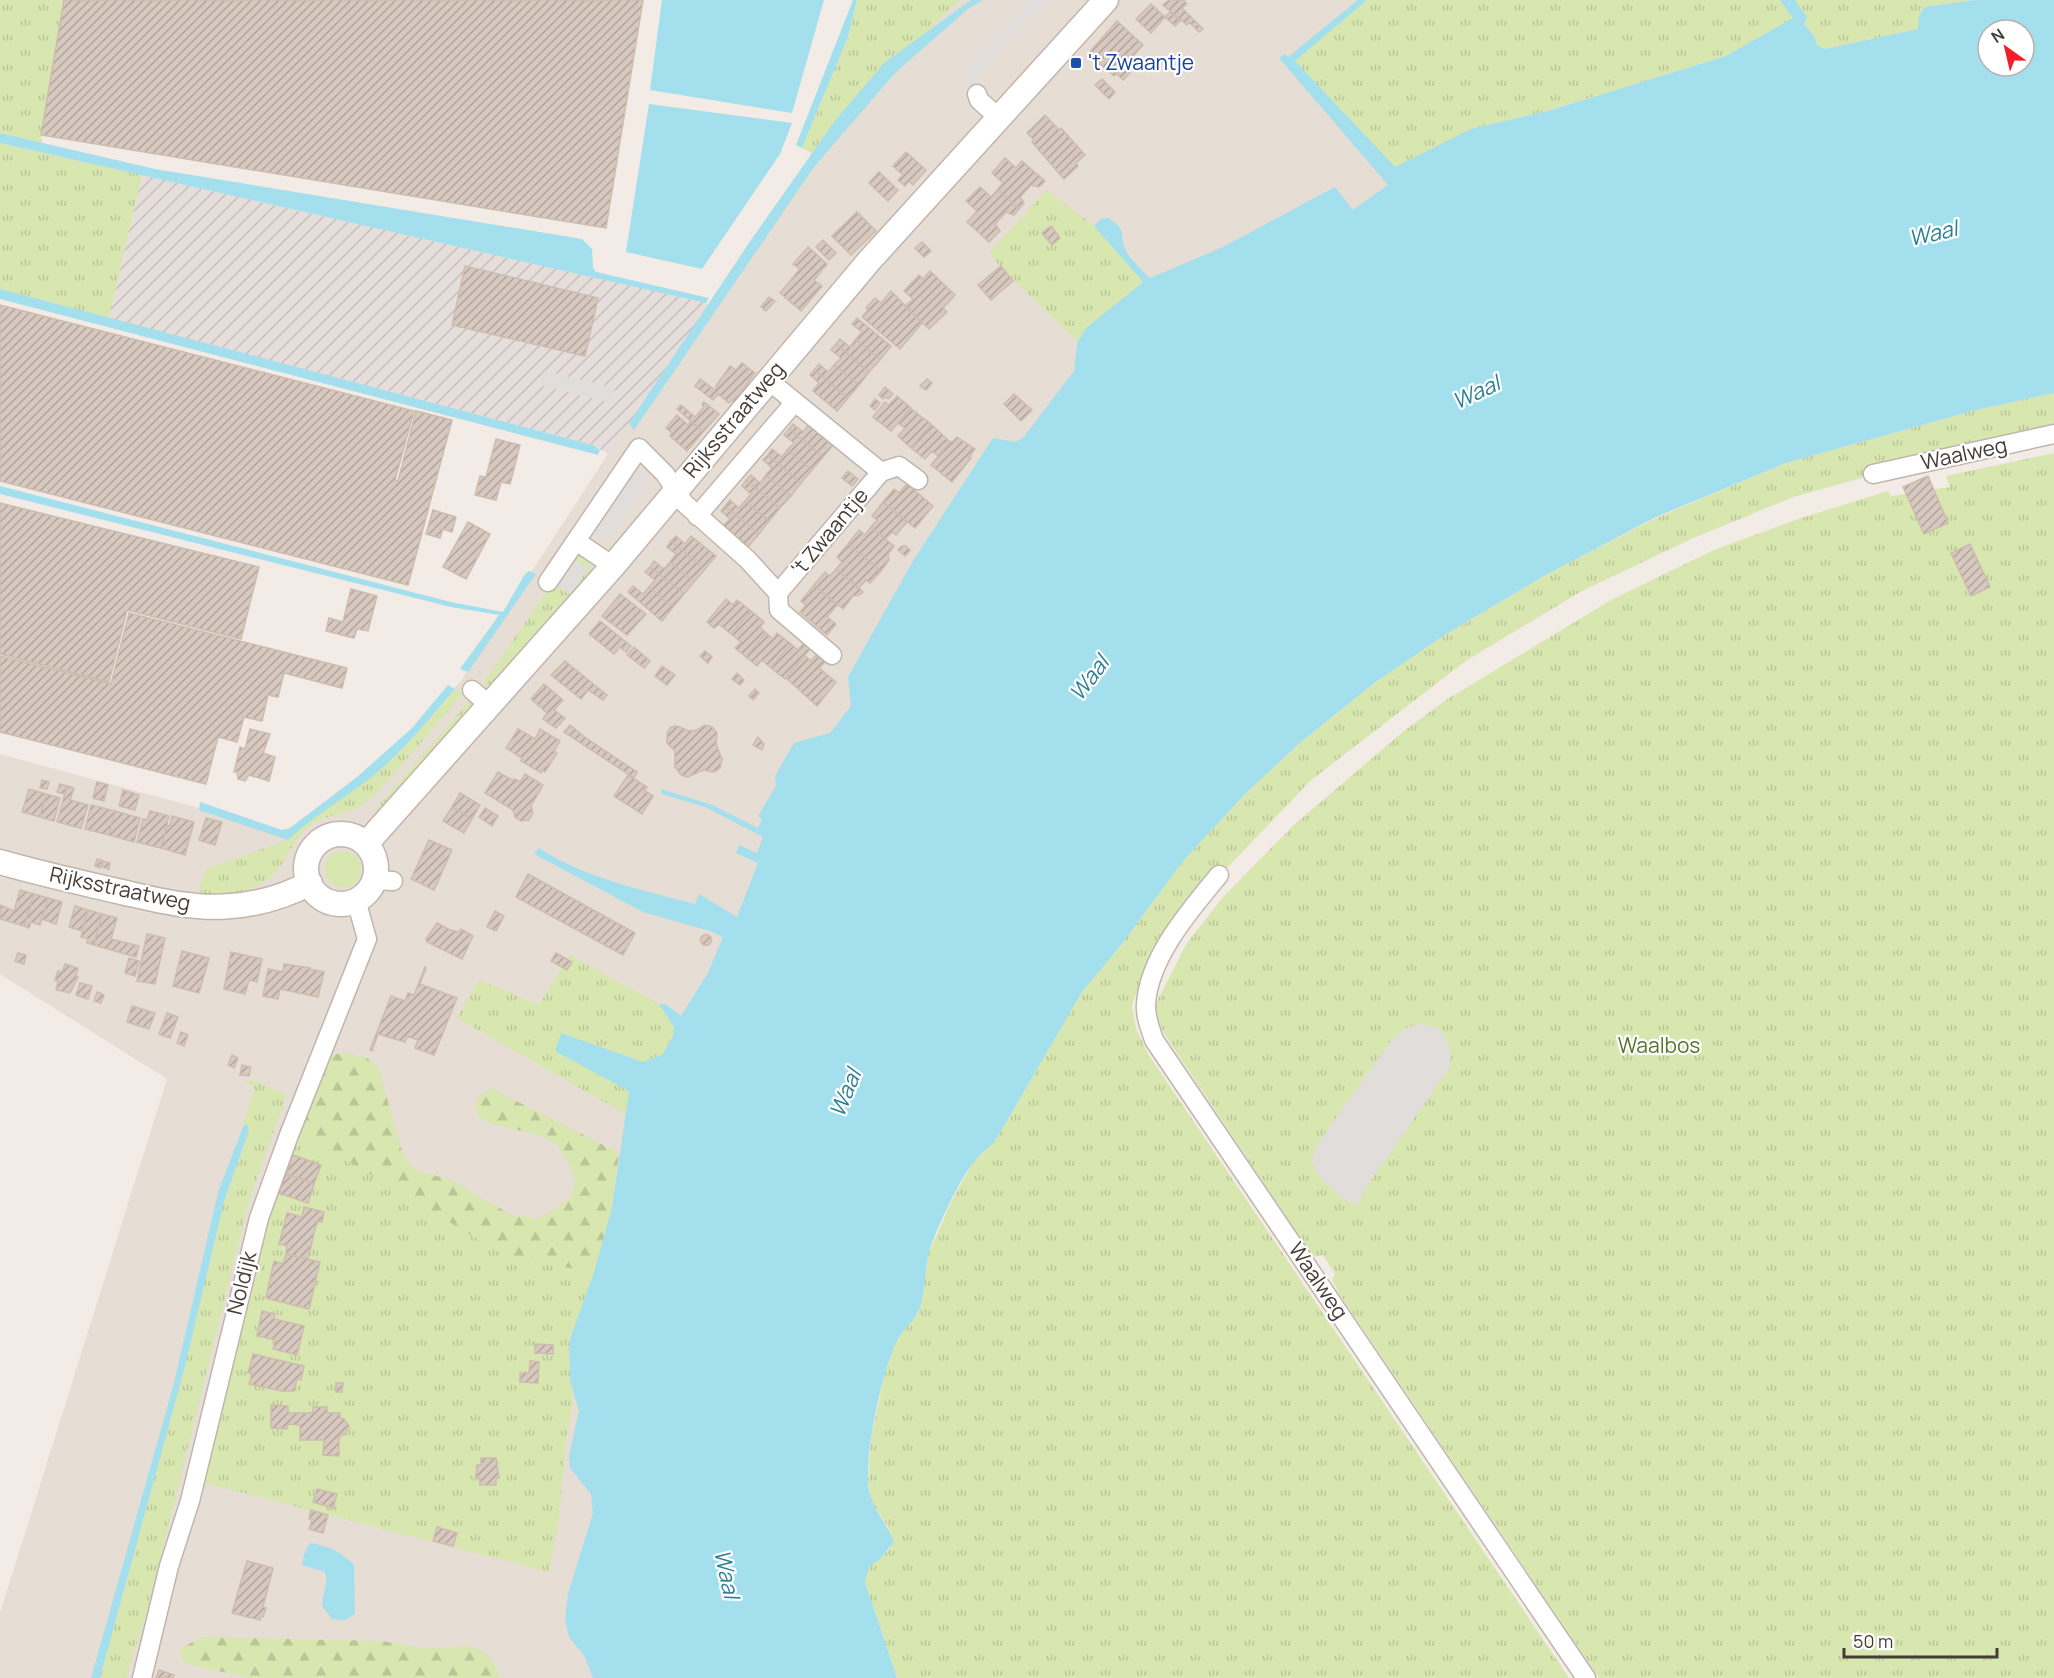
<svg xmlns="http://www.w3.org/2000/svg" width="2054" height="1678" viewBox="0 0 2054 1678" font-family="Manrope,sans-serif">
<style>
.residential{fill:#e6ddd4}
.industrial{fill:url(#industrial-furrows)}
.grass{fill:url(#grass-tufts)}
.forest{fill:url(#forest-firs)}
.garden{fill:#d8e6b0}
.parking{fill:#e1dddb}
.water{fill:#a4dfee;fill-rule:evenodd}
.building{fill:url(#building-hatch);stroke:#cebcaf;stroke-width:1.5}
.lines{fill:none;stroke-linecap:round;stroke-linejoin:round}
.minor-casing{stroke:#c1b5ac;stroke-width:21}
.tertiary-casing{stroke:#c1b5ac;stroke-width:27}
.minor{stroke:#fff;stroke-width:18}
.tertiary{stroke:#fff;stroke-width:24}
.transit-dot{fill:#1a4fb4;stroke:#fff;stroke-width:2}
.labels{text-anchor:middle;stroke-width:4.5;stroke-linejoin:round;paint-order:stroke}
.transit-label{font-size:21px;fill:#164399;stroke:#fff;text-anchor:start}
.street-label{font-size:21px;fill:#453c36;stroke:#fff}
.park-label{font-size:21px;fill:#56752a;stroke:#fff}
.water-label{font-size:22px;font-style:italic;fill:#2d8096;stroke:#fff}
</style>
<defs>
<pattern id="industrial-furrows" width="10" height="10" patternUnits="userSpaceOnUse" patternTransform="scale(1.5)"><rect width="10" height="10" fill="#e5dedb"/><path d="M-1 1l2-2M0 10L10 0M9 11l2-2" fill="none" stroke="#c6bfbd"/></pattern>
<pattern id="grass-tufts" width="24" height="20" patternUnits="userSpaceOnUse" patternTransform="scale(1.5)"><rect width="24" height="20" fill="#d8e6b0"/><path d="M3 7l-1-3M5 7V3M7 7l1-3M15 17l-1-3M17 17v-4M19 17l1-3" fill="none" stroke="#bbc698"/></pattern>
<pattern id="forest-firs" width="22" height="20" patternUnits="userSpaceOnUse" patternTransform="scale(1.5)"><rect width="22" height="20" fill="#d8e6b0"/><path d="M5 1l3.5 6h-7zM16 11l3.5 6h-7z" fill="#bbc698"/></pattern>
<pattern id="building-hatch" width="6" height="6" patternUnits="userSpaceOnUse" patternTransform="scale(1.5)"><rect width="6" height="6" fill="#d7c9bf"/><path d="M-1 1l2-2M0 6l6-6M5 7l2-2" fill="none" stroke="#b0a49c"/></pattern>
</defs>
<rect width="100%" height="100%" fill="#f3ece6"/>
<path class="residential" d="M902 0H1439L1511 162 650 1678H0V1613L167 1079 0 974V754L287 832 380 765 460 682 608 454 756 248Z"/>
<path class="industrial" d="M142 175 706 303 712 310 608 454 593 445 109 318Z"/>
<path class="grass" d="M0 0H64L41 135 42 143 0 133Z
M857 0H960L941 17 821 158 802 148 848 37Z
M1367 0H1780L1794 18 1726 56 1551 110 1471 129 1395 167 1294 61Z
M1795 0H1975L1924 7 1919 16V29L1825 49 1817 45 1815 37 1804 24 1807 17Z
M0 143 142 175 109 318 0 289Z
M1047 190 1094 226 1143 282 1085 329 1078 342 999 266 990 252Z
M2054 393V430L1880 473 1793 497 1689 540 1580 592 1467 660 1310 781 1187 910 1147 965 1132 1005 1136 1028 1148 1054 1569 1678H897L865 1582 869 1567 890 1549 888 1527 871 1501 868 1481 871 1439 884 1376 896 1341 906 1326 917 1316 923 1296 928 1255 951 1202 973 1162 994 1143 1082 992 1122 944 1183 861 1245 794 1302 741 1373 684 1446 634 1544 576 1656 518 1786 463 1976 410Z
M2054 453V1678H1599L1340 1295 1332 1280 1335 1274 1323 1255 1313 1257 1165 1035 1157 1019 1155 1005 1187 943 1223 897 1295 824 1404 731 1446 700 1613 599 1714 550 1798 519 1888 491 1891 496 1950 487 1946 476Z
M579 555H581L590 563 591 575 496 685H485L483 683 553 583 570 594 587 569 575 560Z
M456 689 463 694 376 794C367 801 359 808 348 811 335 816 320 817 309 826 299 833 293 846 287 856 265 891 242 894 203 895L199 889 206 869 288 840 306 823 368 779 402 750Z
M469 701 472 702 473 708 381 815 375 810Z
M569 955 659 1004 674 1027 673 1036 662 1055 643 1062 562 1033 599 1075 629 1090 627 1115 457 1018 479 980 539 1005Z
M252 1080 287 1095 250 1197 147 1611 126 1678H100L185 1366 224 1202 249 1131 247 1125 243 1127 254 1087 245 1081Z
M298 1131 509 1258 594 1272 569 1342 573 1403 566 1441 559 1518 549 1572 201 1482 262 1228Z"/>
<path class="forest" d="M349 1053 367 1058 378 1067 402 1152 407 1163 421 1172 449 1179 508 1213 537 1219 554 1210 571 1197 576 1180 568 1161 557 1145 543 1136 492 1124 478 1116 475 1105 480 1095 491 1088 619 1153 612 1208 594 1272 509 1258 298 1131 330 1055Z
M201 1637 382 1641 426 1648 468 1646 485 1652 496 1667 500 1678H249L184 1663 179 1650Z"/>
<path class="garden" d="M325 869a18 18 0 1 1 36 0a18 18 0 1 1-36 0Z"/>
<path class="parking" d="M1029 0H1049L970 85 960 74Z
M544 371 615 388 612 403 541 386Z
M637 470 650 479 607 541 594 533Z
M575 560 588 569 570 595 558 586Z
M1420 1024 1438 1027 1451 1048 1450 1067 1363 1192 1358 1206 1341 1198 1319 1176 1312 1161 1317 1145 1393 1038 1406 1028Z"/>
<path class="water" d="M662 0H824L792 113 650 90Z
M853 0H857L848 37 802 148 796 145Z
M971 0H983L968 9 895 73 814 167 634 430 629 423 751 240 834 122 884 63Z
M1358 0H1367L1295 61 1395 167 1471 129 1551 110 1726 56 1793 18 1780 0H1795L1807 17 1804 24 1815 37 1817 45 1825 49 1918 29 1919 16 1924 7 1975 0H2054V393L1976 410 1786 463 1656 517 1544 576 1446 634 1373 684 1302 741 1245 794 1183 861 1122 944 1082 992 994 1143C987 1149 979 1155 974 1162 960 1178 933 1235 928 1256 924 1275 926 1296 917 1314 912 1324 900 1331 896 1343 881 1376 867 1444 868 1481 868 1504 886 1521 894 1542L880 1559 869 1567 865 1582 897 1678H593L585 1657 569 1637 565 1619 568 1594 593 1513 591 1494 570 1468 569 1455 579 1411 570 1380 569 1342 594 1272 612 1208 629 1091 555 1051 561 1033 643 1062 662 1055 673 1036 674 1027 659 1004H665L681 1016 708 973 723 937 710 931 643 912 534 854 539 848C582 877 645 891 695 904L699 894 737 917 758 863 736 853 739 845 757 853 763 837 705 807 662 794 661 789 712 805 758 828 762 820 758 816 776 786 775 776 794 743 830 733 851 706 848 677 913 561 993 438 1015 442 1023 438 1074 371 1077 344 1085 329 1143 282 1094 226 1101 219 1108 218C1129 230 1118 235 1126 251 1131 260 1142 270 1150 278L1223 247 1335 187 1353 210 1388 185 1279 58 1285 54 1288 57ZM1988 30H2024V66H1988Z
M649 104 792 123 780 154 702 269 626 252Z
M0 133 155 169 582 239 592 249 593 268 596 272 709 298 706 303 0 143Z
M0 289 593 445 600 450 598 455 0 299Z
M0 486 451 602 503 612 525 574 529 571 536 574 468 672 460 669 499 615 451 607 0 494Z
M448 685 455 689C428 720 402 753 369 779 342 800 313 816 288 840L199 810 200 802 282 830 290 828 357 777 412 728Z
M247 1124 249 1130 224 1202 185 1366 100 1678H91L174 1383 218 1192 243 1127Z
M310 1543C329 1546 341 1552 354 1565L355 1614 345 1620 332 1619 322 1606C322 1594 329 1583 325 1572L302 1565 304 1554Z"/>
<path class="building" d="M64 0H643L606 228 41 135Z
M1169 0H1185L1184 1 1187 4 1182 8 1203 29 1199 32 1189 22 1187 25 1163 5Z
M1151 4 1165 17 1151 33 1136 19Z
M1170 12 1180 21 1175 26 1165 17Z
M1117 21 1143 45 1123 67 1130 73 1123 80 1116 73 1114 76 1088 54Z
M1102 79 1115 92 1109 99 1095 85Z
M1045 115 1059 130 1061 128 1085 155 1076 163 1078 166 1064 179 1032 142 1034 140 1027 133Z
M906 152 926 170 913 185 909 181 905 186 898 180 903 175 893 166Z
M1005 158 1016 168 1022 161 1045 181 1039 187 1031 185 1020 197 1024 203 1019 209 998 189 1003 183 992 173Z
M879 172 898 190 888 201 869 183Z
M980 187 991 197 998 189 1019 209 1014 215 1006 212 995 224 1000 231 989 242 967 222 977 211 966 201Z
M857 212 876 231 851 255 832 236Z
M1051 226 1060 238 1052 245 1042 233Z
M823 240 836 253 829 260 816 247Z
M922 242 931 251 924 257 915 248Z
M808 247 827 264 814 280 822 286 801 311 780 293 800 269 793 264Z
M465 266 598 298 585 356 452 325Z
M1001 266 1013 281 991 300 978 285Z
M930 271 955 295 943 308 947 312 929 329 905 306 913 299 904 291 919 275 923 279Z
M891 291 922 323 900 349 862 317 868 310 866 308 875 298 881 303Z
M769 297 775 301 766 311 761 307Z
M0 305 414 411 395 480 398 481 416 411 452 420 408 585 0 481Z
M857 318 891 346 880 360 856 339 862 332 852 324Z
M840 339 850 347 856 339 880 360 869 372 836 344Z
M836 344 869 372 859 385 834 365 841 358 831 350Z
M742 363 755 373 734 402 732 400 729 403 718 394 713 400 695 386 700 379 715 390 717 387 716 386 730 366 736 370Z
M819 364 828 372 834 365 859 385 848 398 814 370Z
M814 370 848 398 837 411 813 391 819 383 810 375Z
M927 379 932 383 926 390 920 386Z
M885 387 893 394 888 399 885 397 883 399 879 395Z
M1014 394 1032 410 1021 421 1004 404Z
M897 396 911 408 891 431 873 417 885 402 889 405Z
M875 399 880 403 875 410 870 406Z
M704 402 719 414 703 432 677 409 681 405 695 417 704 407 702 404Z
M910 408 931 424 911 448 898 436 905 428 898 423Z
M677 415 688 425 691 421 703 432 687 451 670 436 672 433 666 428Z
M793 424 803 432 809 424 834 444 823 457 789 429Z
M931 424 950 442 938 456 932 451 925 459 911 448Z
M789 429 823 457 812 470 787 450 794 443 784 435Z
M957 437 975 449 969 457 971 458 952 482 931 465 950 442H952Z
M496 439 520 445 510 484 501 482 496 500 475 495 480 476 486 477Z
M772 449 782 457 787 450 812 470 801 483 768 455Z
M768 455 801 483 791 496 766 475 772 468 763 460Z
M848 471 858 479 852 486 842 478Z
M751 475 760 483 766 475 791 496 780 508 746 480Z
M1928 476 1948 523 1924 534 1903 487Z
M746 480 780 508 769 521 745 501 751 494 742 486Z
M907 484 933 506 915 528 883 502 894 489 899 493Z
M730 500 739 508 745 501 769 521 759 534 725 506Z
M883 502 907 522 896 535 892 532 885 539 871 527 877 520 872 516Z
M0 503 259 567 241 639 127 610 109 682 0 654Z
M725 506 759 534 748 547 723 526 730 519 721 511Z
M433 510 456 517 452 532 443 529 440 538 426 534Z
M468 522 490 534 466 579 443 567Z
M871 527 894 546 888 554 889 560 881 571 848 544 859 530 865 535Z
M676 536 685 544 691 536 716 556 705 569 671 541Z
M671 541 705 569 694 582 670 562 676 554 667 547Z
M848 544 881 571 870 583 866 580 859 588 863 592 836 569 842 562 837 557Z
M1970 544 1990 587 1971 596 1951 553Z
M902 546H906L910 550 905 556 898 550Z
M654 561 664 569 670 562 694 582 684 594 650 567Z
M650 567 684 594 673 607 649 587 655 580 645 572Z
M836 569 863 592 859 595 853 596 843 609 814 585 825 572 830 576Z
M814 585 837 605 827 617 836 624 827 635 800 612 806 605 801 601Z
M633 586 643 594 649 587 673 607 662 621 628 592Z
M351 589 377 596 368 631 357 629 354 638 326 631 329 618 343 622Z
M620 594 646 614 627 635 602 616Z
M726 599 733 605 737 600 751 611 731 634 719 624 714 628 707 622Z
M751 611 764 622 760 627 766 633 746 657 735 648 741 642 731 634Z
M129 613 347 668 342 688 284 673 278 697 268 695 262 721 244 717 237 742 218 737 206 784 0 732V656L111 684Z
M600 621 631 646 626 652 620 647 614 654 589 634Z
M766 633 773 639 777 633 791 644 771 668 762 660 757 666 746 657Z
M791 644 798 650 803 644 810 649 785 679 771 668Z
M634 647 650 661 644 668 627 655Z
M705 651 712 657 708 663 700 656Z
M804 655 811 661 816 655 825 662 819 668 836 682 817 706 786 678Z
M565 661 607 695 603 700 588 690 581 699 551 675Z
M662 666 675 675 667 685 655 676Z
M737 673 744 680 740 685 732 679Z
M544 684 563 700 554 710 565 718 556 728 543 719 547 713 531 699Z
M755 689 759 693 753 700 749 696Z
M570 725 586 738 637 772 634 778 564 732Z
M705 725 712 727 717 733 716 744 722 759 720 768 714 772 703 770 688 777 681 775 675 767V751L667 743V733L671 727 677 726 689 731 697 730Z
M250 729 270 734 263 753 275 757 269 781 249 775 245 781 238 779 237 772H234L240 747 245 749Z
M518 729 535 739 540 729 560 741 554 751 557 753 545 772 542 770 541 773 521 761 522 758 506 748Z
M758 737 764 744 762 750 753 745Z
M498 772 512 780 515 779 520 782 525 774 543 785 531 806 533 813 529 820 521 821 515 817 513 810 485 793Z
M628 775 647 787 645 791 653 796 642 814 614 796Z
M42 780 49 782 47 789 40 788Z
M97 782 108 785 104 801 93 798Z
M60 784 67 786 65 794 57 792Z
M67 786 74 788 70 800 88 805 81 828 57 822Z
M29 789 46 794 40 817 22 812Z
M123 790 139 795 135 810 119 806Z
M460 793 480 805 472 819 452 807Z
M46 794 60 798 54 821 40 817Z
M91 805 115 811 109 835 85 829Z
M452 807 472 819 464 833 443 821Z
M485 808 498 816 492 826 479 817Z
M115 811 140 818 134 842 109 835Z
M150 811 169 816 161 848 137 842 143 819 147 820Z
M172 816 194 822 185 855 161 848 167 825 170 826Z
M206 818 222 822 215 845 199 840Z
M429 840 452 850 434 890 411 879Z
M97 859 102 860 100 868 95 866Z
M103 861 110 863 109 869 102 867Z
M528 874 635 933 623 955 516 897Z
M20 890 34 894 24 926 0 919V905L14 911Z
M34 894 48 898 40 925 31 922 29 928 24 926Z
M48 898 62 902 56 924 42 919 40 924Z
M75 906 88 910 82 931 69 927Z
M88 910 102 914 94 945 87 943 88 939 81 937Z
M495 911 504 916 496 931 487 927Z
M102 914 117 918 111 939 139 946 136 957 94 945Z
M437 923 450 930 459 932 461 929 473 936 462 959 427 942 426 939Z
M147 934 165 938 155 984 137 981Z
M700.5 940a5.5 5.5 0 1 1 11 0a5.5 5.5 0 1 1-11 0Z
M182 951 209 958 199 993 173 986Z
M231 952 262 959 257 982 249 980 245 994 224 989Z
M18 953 26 955 24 964 15 961Z
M556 953 572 962 567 970 551 961Z
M129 958 139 961 135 976 125 973Z
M65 964 78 968 76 977H78L70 993 56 990 58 982 55 980 58 971 62 972Z
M284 964 310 968 309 969 324 972 318 997 280 989 278 999 263 996 268 969 283 972Z
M425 967 426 968 420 984 457 998 434 1055 415 1048 418 1040 407 1036 405 1042 378 1034 372 1051 370 1050 391 996 405 1001 408 993 414 995Z
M80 983 92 986 88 999 76 995Z
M97 992 104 995 101 1003 94 1001Z
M132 1006 155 1013 149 1029 127 1022Z
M167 1013 178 1017 170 1038 159 1034Z
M181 1032 188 1035 184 1046 177 1043Z
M232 1055 238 1058 234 1068 228 1065Z
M242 1065 251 1067 249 1076 240 1075Z
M293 1155 321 1165 314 1184 286 1174Z
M286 1174 314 1184 308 1203 279 1193Z
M304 1207 324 1212 322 1222 317 1221 308 1259 286 1254 287 1246 279 1244 287 1213 302 1217Z
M286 1254 320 1262 309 1309 266 1298 274 1261 283 1264Z
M262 1311 275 1314 274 1319 304 1326 297 1355 273 1349 276 1340 257 1336Z
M535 1344 553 1345V1354L535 1353Z
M253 1354 304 1366 301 1380 297 1379 294 1391H281L249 1384 252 1373H248Z
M530 1361 539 1362 538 1383 520 1382V1373H529Z
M336 1383H343L342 1392H336Z
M271 1405 288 1406V1413H313V1407H327V1413H340V1418L344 1419 349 1426 346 1433 339 1437V1456L323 1455 324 1440H300V1425L288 1424 287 1429 271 1428Z
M481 1458H496L499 1478H496V1485H480V1478H476L477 1465H481Z
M317 1489 337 1494 333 1508 313 1502Z
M311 1510 328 1515 323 1533 309 1529 312 1520 309 1519Z
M437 1527 457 1533 453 1546 433 1541Z
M247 1561 273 1568 263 1607 266 1608 263 1617H260V1620L232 1613Z
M159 1670 174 1675 173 1678H156Z"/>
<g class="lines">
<g class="minor-casing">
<path id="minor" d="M977 94 979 100 999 118
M881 472 899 466 918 480
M1873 474 2054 434
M697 516 795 402
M576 541 613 566
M548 582 639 448 665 474 684 503 748 560 778 593 881 472 768 380
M778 593 779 610 832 655
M472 690 490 706
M1219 875C1190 910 1149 957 1146 1004 1145 1016 1150 1028 1154 1040L1586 1678
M374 880 393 881
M142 1678 169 1566 190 1501 259 1218 289 1135 367 939 356 900"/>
</g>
<g class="tertiary-casing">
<path id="tertiary" d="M306 869a35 35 0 1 1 70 0a35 35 0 1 1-70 0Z
M366 844 613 566 869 261 1106 0
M0 862C38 873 78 882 117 891 153 899 193 910 231 906 258 904 286 896 310 883"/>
</g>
<use href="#minor" class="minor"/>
<use href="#tertiary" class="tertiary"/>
</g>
<rect class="transit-dot" x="1070" y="57" width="12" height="12" rx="3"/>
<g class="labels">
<g class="transit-label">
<text x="1088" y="70">'t Zwaantje</text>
</g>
<g class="street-label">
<text transform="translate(734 420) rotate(-50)" y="7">Rijksstraatweg</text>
<text transform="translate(1964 454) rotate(-12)" y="7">Waalweg</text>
<text transform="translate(830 532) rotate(-50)" y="7">'t Zwaantje</text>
<text transform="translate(120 889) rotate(12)" y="7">Rijksstraatweg</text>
<text transform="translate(1318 1281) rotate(56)" y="7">Waalweg</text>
<text transform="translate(242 1283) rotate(-76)" y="7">Noldijk</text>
</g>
<g class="park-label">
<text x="1659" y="1053">Waalbos</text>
</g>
<g class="water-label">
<text transform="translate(1933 233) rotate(-13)" y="8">Waal</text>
<text transform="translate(1476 392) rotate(-25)" y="8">Waal</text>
<text transform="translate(1089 678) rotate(-53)" y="8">Waal</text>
<text transform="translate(845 1093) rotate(-68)" y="8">Waal</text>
<text transform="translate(727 1574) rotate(78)" y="8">Waal</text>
</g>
</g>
<g transform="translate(2006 48) rotate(326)"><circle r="28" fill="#ffffff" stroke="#b5b1af" stroke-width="1.5"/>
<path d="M0-4.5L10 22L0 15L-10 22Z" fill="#f41c27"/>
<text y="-9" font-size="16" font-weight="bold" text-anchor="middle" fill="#453c36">N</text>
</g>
<path d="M1844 1648v9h153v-9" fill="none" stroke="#453c36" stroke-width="3"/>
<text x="1853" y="1648" font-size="18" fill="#453c36" stroke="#ffffff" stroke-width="4.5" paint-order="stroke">50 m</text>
</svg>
